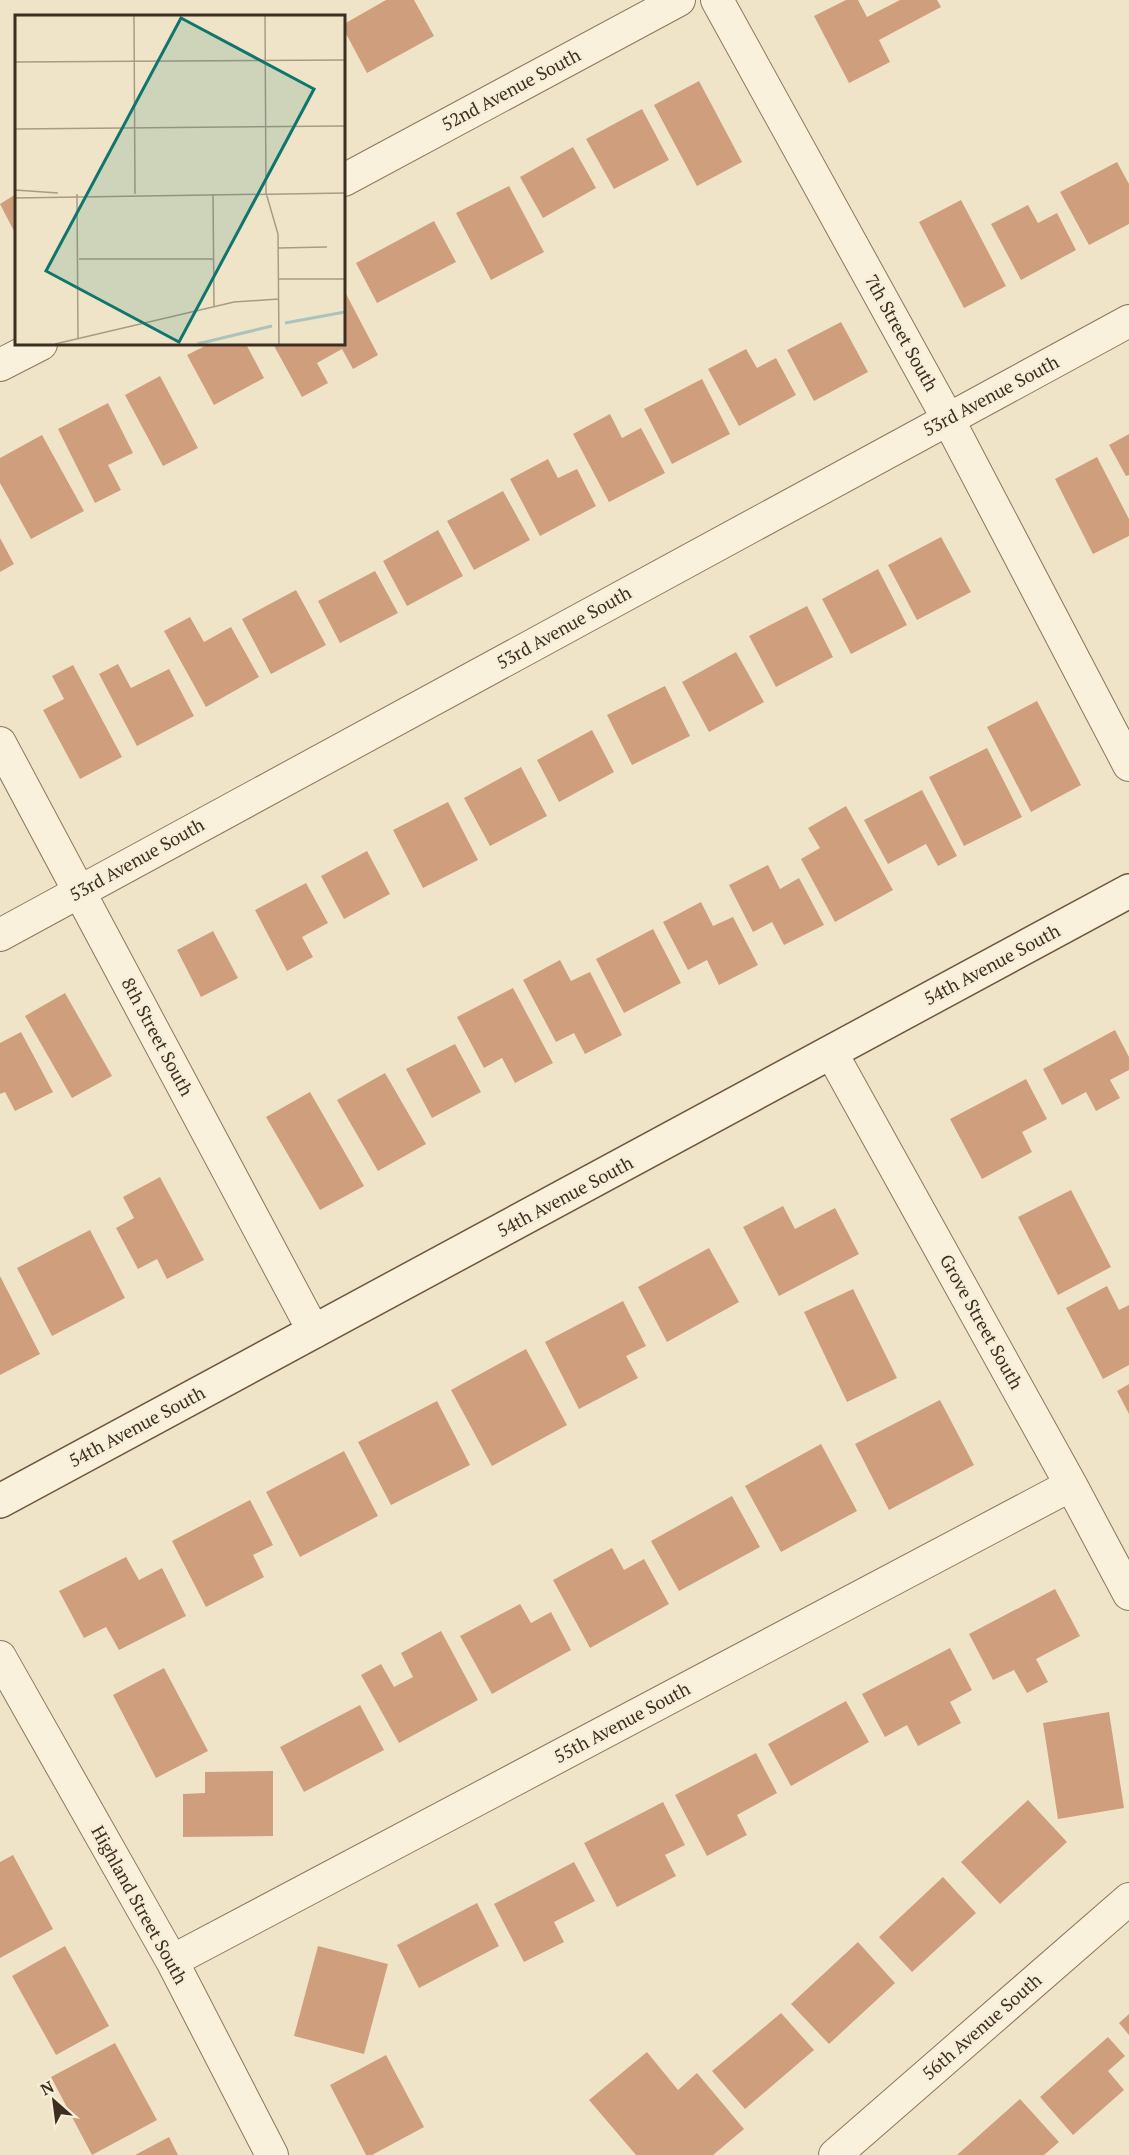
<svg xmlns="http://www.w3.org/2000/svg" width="1129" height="2155" viewBox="0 0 1129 2155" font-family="'PT Serif',serif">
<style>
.building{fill:#cf9f7d}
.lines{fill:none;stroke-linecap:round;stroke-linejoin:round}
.street-casing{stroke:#8d765c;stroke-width:34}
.secondary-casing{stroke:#6f573f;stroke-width:36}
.street{stroke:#faf1dc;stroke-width:32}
.secondary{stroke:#faf1dc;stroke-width:33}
.labels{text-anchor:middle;stroke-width:5;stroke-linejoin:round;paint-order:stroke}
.street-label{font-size:18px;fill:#3d2e20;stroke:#f7eed8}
.inset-river{fill:none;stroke:#a9c4bc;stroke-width:3}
.inset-road{fill:none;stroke:#a89b85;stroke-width:1.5}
.view{fill:#0f766e;fill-opacity:0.15;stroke:#0f766e;stroke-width:3}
.inset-edge{fill:none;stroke:#3d2e20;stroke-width:3}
</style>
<rect width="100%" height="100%" fill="#f0e4c8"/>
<path class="building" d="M386 0H414L434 36 367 73 344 30V24Z
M846 0H858L867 17 900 0H937L941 7 879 40 890 62 849 83 814 16Z
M699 81 742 162 697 186 654 105Z
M642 109 669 160 614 189 586 139Z
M573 147 596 188 543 218 520 177Z
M1117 162 1129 184V224L1089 245 1060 192Z
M509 186 544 252 491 280 456 213Z
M16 194V235L0 204Z
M961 200 1006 286 964 308 919 222Z
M1028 205 1038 223 1057 213 1076 250 1021 280 991 224Z
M434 221 456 262 377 303 356 263Z
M344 290 378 355 353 369 342 349 317 363 328 383 302 397 273 344H344Z
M841 322 868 372 814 401 787 350Z
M209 344H246L264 378 214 405 187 355Z
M746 349 757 368 776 358 796 395 739 426 708 369Z
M160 376 198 448 163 466 125 395Z
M702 379 730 434 672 464 644 409Z
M108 403 133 453 108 465 121 490 95 503 58 429Z
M610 414 622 438 641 428 665 473 609 502 573 434Z
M1129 434V475L1126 476 1109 445Z
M42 435 84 511 31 539 0 483V458Z
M1097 457 1129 519V536L1093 554 1055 479Z
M548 459 558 478 577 469 596 506 540 536 510 479Z
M503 491 530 540 474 570 447 521Z
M438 530 463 576 407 606 383 561Z
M941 537 971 592 917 620 888 565Z
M0 538 14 564 0 572Z
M878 569 907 625 851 654 822 599Z
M375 571 398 613 340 643 318 601Z
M296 590 326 645 271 674 242 619Z
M807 606 833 657 776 687 749 636Z
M190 617 204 642 231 627 259 677 206 707 164 631Z
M736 652 764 702 709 732 682 682Z
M118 664 131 688 169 669 194 716 137 746 99 674Z
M73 665 122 757 80 779 43 710 64 699 52 676Z
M665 686 690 736 632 765 607 715Z
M1037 701 1081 785 1031 812 987 727Z
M592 730 614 772 559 802 537 760Z
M987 748 1022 817 964 846 929 777Z
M521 767 547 816 490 846 464 798Z
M922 790 957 856 938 866 926 844 888 864 864 820Z
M448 802 478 860 423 888 393 830Z
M846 806 893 890 835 922 801 859 820 848 808 828Z
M367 851 390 894 344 919 321 876Z
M768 865 780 889 799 878 824 925 784 945 772 922 753 932 729 885Z
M306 883 328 923 302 937 313 957 287 971 255 910Z
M701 902 713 926 733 917 758 965 719 985 707 960 688 970 663 922Z
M653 929 681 983 624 1013 596 959Z
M213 931 238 978 201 997 177 950Z
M560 960 571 981 590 972 622 1035 585 1054 574 1033 556 1042 523 980Z
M513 988 553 1063 515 1083 502 1058 484 1068 457 1017Z
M65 993 112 1076 72 1098 25 1016Z
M1115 1030 1129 1057V1070L1110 1080 1120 1098 1096 1111 1086 1092 1062 1105 1043 1069Z
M21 1032 53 1092 15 1111 5 1092 0 1094V1043Z
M455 1044 481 1092 432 1118 406 1069Z
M385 1073 426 1144 378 1171 337 1100Z
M1026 1079 1047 1119 1022 1132 1032 1152 982 1179 950 1119Z
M310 1092 364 1186 320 1210 266 1117Z
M160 1177 204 1260 167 1279 157 1259 138 1269 116 1228 134 1218 123 1197Z
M1071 1190 1111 1267 1058 1295 1018 1217Z
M783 1206 795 1229 835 1208 859 1254 779 1296 743 1227Z
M90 1230 125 1298 52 1336 17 1268Z
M709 1248 739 1302 667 1342 638 1287Z
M0 1276 40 1354 0 1375Z
M1107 1286 1119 1310 1129 1305V1365L1103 1379 1066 1308Z
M853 1289 897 1378 847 1402 804 1312Z
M623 1301 646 1346 626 1356 638 1378 579 1409 545 1342Z
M526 1349 567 1425 492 1466 451 1390Z
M1129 1384V1414L1117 1391Z
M940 1400 974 1465 889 1510 855 1444Z
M437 1401 470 1465 391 1505 358 1442Z
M821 1444 857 1511 781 1552 745 1486Z
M344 1451 378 1516 300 1557 266 1492Z
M732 1496 760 1547 679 1591 651 1541Z
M250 1500 273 1545 253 1555 264 1577 206 1607 172 1541Z
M612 1548 624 1570 644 1559 669 1604 590 1648 553 1580Z
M126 1557 139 1580 162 1568 186 1616 119 1650 106 1627 84 1638 59 1591Z
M1055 1589 1080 1636 1036 1659 1048 1682 1027 1693 1014 1670 993 1680 969 1634Z
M520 1604 531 1623 551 1612 571 1650 492 1694 460 1636Z
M441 1631 478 1700 399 1743 361 1675 381 1664 394 1687 413 1677 401 1653Z
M950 1648 972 1690 950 1702 961 1723 918 1746 907 1725 885 1737 862 1694Z
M164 1668 208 1751 156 1778 113 1695Z
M846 1701 869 1742 791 1786 768 1744Z
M360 1705 384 1750 304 1792 280 1747Z
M1109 1712 1124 1808 1058 1819 1043 1723Z
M756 1753 777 1793 737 1815 747 1835 707 1856 675 1795Z
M273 1771V1836L183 1837V1794L205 1793V1772Z
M1028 1800 1067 1842 1000 1904 961 1862Z
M663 1802 685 1845 665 1855 676 1876 617 1907 584 1843Z
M13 1855 53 1929 0 1958V1862Z
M574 1862 595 1901 554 1922 564 1942 524 1962 494 1904Z
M943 1877 976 1913 912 1972 879 1937Z
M477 1903 499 1946 419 1988 397 1945Z
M858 1942 895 1983 829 2044 791 2004Z
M65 1946 109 2026 56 2055 12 1976Z
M318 1946 388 1964 364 2054 294 2036Z
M781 2013 814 2050 745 2109 712 2071Z
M1129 2014V2035L1119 2023Z
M1108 2037 1125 2056 1108 2071 1124 2090 1073 2135 1040 2097Z
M115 2043 157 2120 92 2155 51 2077Z
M647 2052 678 2090 697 2073 744 2129 713 2155H636L589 2100Z
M386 2055 424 2127 372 2155H366L330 2085Z
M1020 2099 1059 2142 1044 2155H957Z
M169 2137 178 2155H135Z"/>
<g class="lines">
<g class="street-casing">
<path id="street" d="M717 0 948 419 1129 765
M344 180 679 0
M0 365 41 344
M0 743 314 1332
M0 935 1129 321
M831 1052 1071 1485 1129 1594
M0 1657 172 1961 272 2155
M172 1961 1071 1485
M835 2155 1129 1899"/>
</g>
<g class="secondary-casing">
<path id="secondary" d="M0 1501 1129 891"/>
</g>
<use href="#street" class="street"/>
<use href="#secondary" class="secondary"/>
</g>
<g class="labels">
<g class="street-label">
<text transform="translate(511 90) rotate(-28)" y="6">52nd Avenue South</text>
<text transform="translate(901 333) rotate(61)" y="6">7th Street South</text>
<text transform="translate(991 396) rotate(-28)" y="6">53rd Avenue South</text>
<text transform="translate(564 628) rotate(-29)" y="6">53rd Avenue South</text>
<text transform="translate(137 860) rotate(-29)" y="6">53rd Avenue South</text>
<text transform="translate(992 965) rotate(-28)" y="6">54th Avenue South</text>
<text transform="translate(157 1037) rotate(62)" y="6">8th Street South</text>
<text transform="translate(565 1197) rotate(-28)" y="6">54th Avenue South</text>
<text transform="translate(981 1322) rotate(61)" y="6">Grove Street South</text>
<text transform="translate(137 1427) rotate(-28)" y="6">54th Avenue South</text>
<text transform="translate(622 1723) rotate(-28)" y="6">55th Avenue South</text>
<text transform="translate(139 1905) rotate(61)" y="6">Highland Street South</text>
<text transform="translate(982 2027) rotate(-41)" y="6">56th Avenue South</text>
</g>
</g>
<g transform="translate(15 15)">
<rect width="330" height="330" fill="#f0e4c8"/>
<path class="inset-river" d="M270 308 330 297M182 329 257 311"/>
<path class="inset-road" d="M119 1 120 179M250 1 251 178 263 219 264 329M0 47 330 45M0 114 330 111M0 175 43 178M62 179 63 324M198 179 199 292M0 183 330 178M263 233 312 232M64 244H199M263 264H330M40 329 219 287 263 284"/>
<path class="view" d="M166 3 299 74 164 327 31 256Z"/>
<rect width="330" height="330" class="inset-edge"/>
</g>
<g transform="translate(54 2101) rotate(332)" stroke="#f7eed8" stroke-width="4.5" paint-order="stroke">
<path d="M0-4.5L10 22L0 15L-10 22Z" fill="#3d2e20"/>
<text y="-9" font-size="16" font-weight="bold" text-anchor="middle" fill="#3d2e20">N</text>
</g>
</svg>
